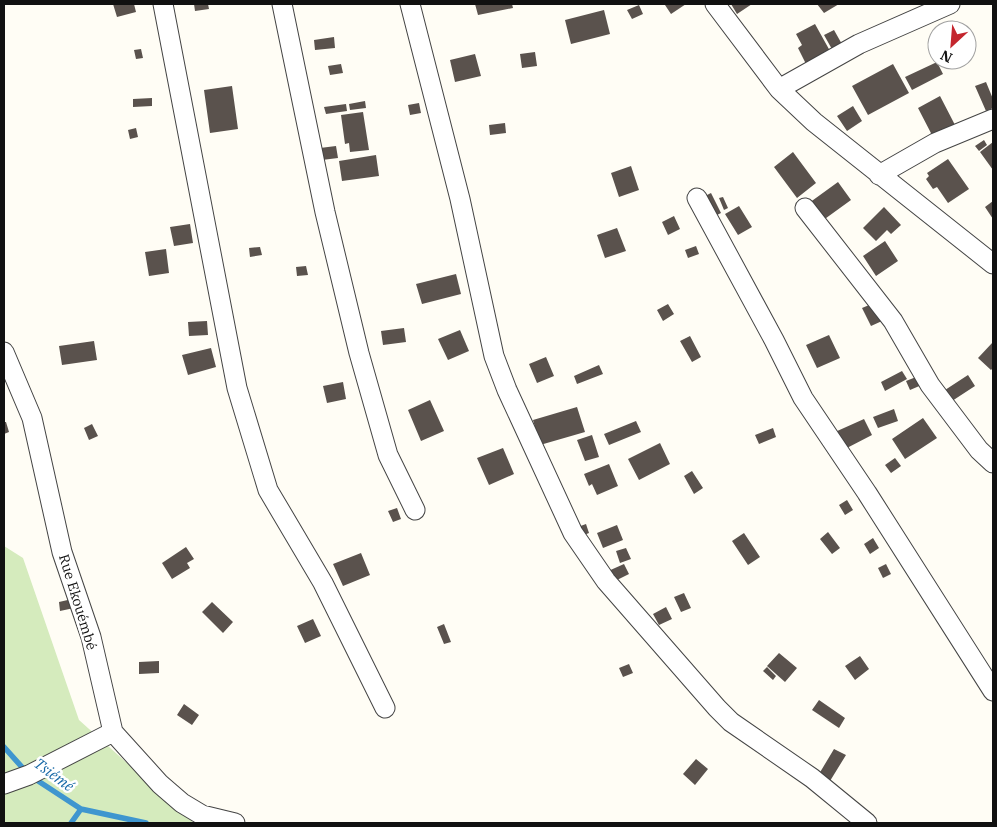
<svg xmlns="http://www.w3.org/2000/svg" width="997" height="827" viewBox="0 0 997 827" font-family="'IBM Plex Serif',serif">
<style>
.green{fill:#d5ebbd}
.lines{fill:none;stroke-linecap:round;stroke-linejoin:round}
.stream{stroke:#3f96cf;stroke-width:5.5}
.building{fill:#5a524d}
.minor-casing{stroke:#444;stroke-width:21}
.minor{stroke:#fff;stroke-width:19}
.labels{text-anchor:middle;stroke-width:5;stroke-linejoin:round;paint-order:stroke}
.street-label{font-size:14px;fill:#111;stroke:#fff}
.water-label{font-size:15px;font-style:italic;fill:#1768a6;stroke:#fff}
</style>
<rect width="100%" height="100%" fill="#fffdf5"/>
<path class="green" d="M4 546 23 558 79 720 194 823H4Z"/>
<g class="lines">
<path class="stream" d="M4 747 29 775 81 809 71 823
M81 809 146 823"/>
</g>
<path class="building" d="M113 4H134L136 12 117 17Z
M194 4H208L209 9 195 11Z
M475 4H512L513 8 478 15Z
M666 4H686L671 14 665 5Z
M731 4H752L737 14Z
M817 4H839L824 13Z
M639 5 643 14 632 19 627 10Z
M604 10 610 34 571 44 565 20Z
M815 24 830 51 806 64 798 48 802 45 796 34Z
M834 30 843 46 833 51 824 35Z
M334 37 335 48 315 50 314 40Z
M141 49 143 58 136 59 134 50Z
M535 52 537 66 522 68 520 54Z
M475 54 481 76 455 82 450 60Z
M937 62 943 74 912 90 905 77Z
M341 64 343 73 330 75 328 66Z
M893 64 909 93 868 115 852 86Z
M986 82 993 99V108L986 111 975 86Z
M232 86 238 129 210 133 204 90Z
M940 96 955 125 933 137 918 108Z
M152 98V106L133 107V99Z
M365 101 366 108 350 110 349 104Z
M419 103 421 113 410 115 408 105Z
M346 104 347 111 326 114 324 107Z
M853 106 862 121 847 131 837 116Z
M363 112 369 150 350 152 349 143 345 144 341 115Z
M505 123 506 133 490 135 489 125Z
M136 128 138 137 130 139 128 130Z
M984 140 987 145 979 151 975 146Z
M993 142V170L980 152Z
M336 146 338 158 322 160 320 148Z
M793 152 816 183 797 198 774 167Z
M376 155 379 176 342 181 339 161Z
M948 159 969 189 948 203 937 187 933 189 926 179 929 176 927 173Z
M631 166 639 190 619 197 611 173Z
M838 182 851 200 822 221 809 203Z
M711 193 721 213 713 217 703 197Z
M723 197 728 208 724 210 719 198Z
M993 201V219L985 207Z
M739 206 752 227 738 235 725 214Z
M884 207 901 225 891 234 887 230 876 241 863 228Z
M674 216 680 229 668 235 662 222Z
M190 224 193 243 174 246 170 227Z
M617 228 626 251 605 258 597 235Z
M885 241 898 261 876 276 863 256Z
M696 246 699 254 688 258 685 250Z
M260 247 262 255 250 257 249 248Z
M166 249 169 273 149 276 145 252Z
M306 266 308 275 297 276 296 267Z
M456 274 461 294 422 304 416 284Z
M874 303 882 321 871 326 862 308Z
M668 304 674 314 663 321 657 310Z
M207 321 208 335 189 336 188 322Z
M404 328 406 342 383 345 381 331Z
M460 330 469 351 448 360 438 339Z
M829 335 840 358 817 368 806 345Z
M690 336 701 357 692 362 680 341Z
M94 341 97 360 62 365 59 346Z
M993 342V368L991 370 978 358Z
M211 348 216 367 188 375 182 355Z
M546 357 554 376 537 383 529 364Z
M599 365 603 374 577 384 574 376Z
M902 371 907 379 885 391 881 382Z
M921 375 924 384 910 390 906 381Z
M968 375 975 386 952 401 945 390Z
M343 382 346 399 327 403 323 386Z
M430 400 444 431 421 441 408 410Z
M577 407 585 432 540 445 533 420Z
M894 409 898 421 878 428 873 417Z
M923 418 937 438 905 459 892 439Z
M864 419 872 435 843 450 835 432Z
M636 421 641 432 609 445 604 434Z
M4 422H6L9 432 4 434Z
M92 424 98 436 89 440 84 428Z
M773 428 776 437 759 444 755 435Z
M592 435 599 457 585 461 577 440Z
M660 443 670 464 639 480 628 459Z
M503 448 514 474 489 485 477 458Z
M895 458 901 466 891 473 885 465Z
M609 464 618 486 597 495 592 484 589 486 584 474Z
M692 471 703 488 694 494 684 476Z
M847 500 853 510 845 515 839 505Z
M397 508 401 519 393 522 388 511Z
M586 524 589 533 579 537 575 528Z
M617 525 623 540 603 548 597 533Z
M828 532 840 548 832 554 820 539Z
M744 533 760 557 748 565 732 541Z
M873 538 879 548 870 554 864 544Z
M186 547 194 559 187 563 190 568 172 579 162 563Z
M626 548 631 559 620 563 616 551Z
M361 553 370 575 343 586 333 564Z
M624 564 629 574 611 583 606 572Z
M886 564 891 574 883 578 878 568Z
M684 593 691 608 681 612 674 597Z
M72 599 74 608 60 611 59 602Z
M212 602 233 622 223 633 202 612Z
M666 607 672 619 659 625 653 614Z
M313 619 321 636 305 643 297 626Z
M444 624 451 642 444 644 437 627Z
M779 653 797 668 785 682 767 666Z
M860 656 869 669 855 680 845 666Z
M159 661V673L139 674V662Z
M629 664 633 673 623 677 619 668Z
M767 667 776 676 773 680 763 671Z
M819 700 845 718 839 728 812 710Z
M184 704 199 715 192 725 177 715Z
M834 749 846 755 830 781 819 774Z
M696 759 708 769 695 785 683 774Z"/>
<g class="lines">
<g class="minor-casing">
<path id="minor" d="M163 4 237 388 268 490 323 583 385 708
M282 4 325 212 359 353 388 455 415 510
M410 4 460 199 494 356 507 390 573 533 606 581 717 708 731 722 812 778 867 823
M715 4 779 89 814 122 993 264
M779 89 859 44 950 4
M879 175 935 143 993 119
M697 198 774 340 803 398 867 493 993 691
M805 208 893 321 930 385 979 450 993 463
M4 352 32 418 62 552 91 637 113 732 160 784 182 803 202 815 235 823
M4 784 29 775 113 732"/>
</g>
<use href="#minor" class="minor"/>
</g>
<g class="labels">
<g class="street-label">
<text transform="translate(78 602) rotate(73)" y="5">Rue Ekouémbé</text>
</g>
<g class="water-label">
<text transform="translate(54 775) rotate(36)" y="5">Tsiémé</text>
</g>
</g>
<rect width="997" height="827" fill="none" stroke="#111111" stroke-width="10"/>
<g transform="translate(952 45) rotate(206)"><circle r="24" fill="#ffffff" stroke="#a0a0a0"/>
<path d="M0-4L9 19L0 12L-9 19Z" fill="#c4262e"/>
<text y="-8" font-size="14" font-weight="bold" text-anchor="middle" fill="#111111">N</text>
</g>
</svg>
